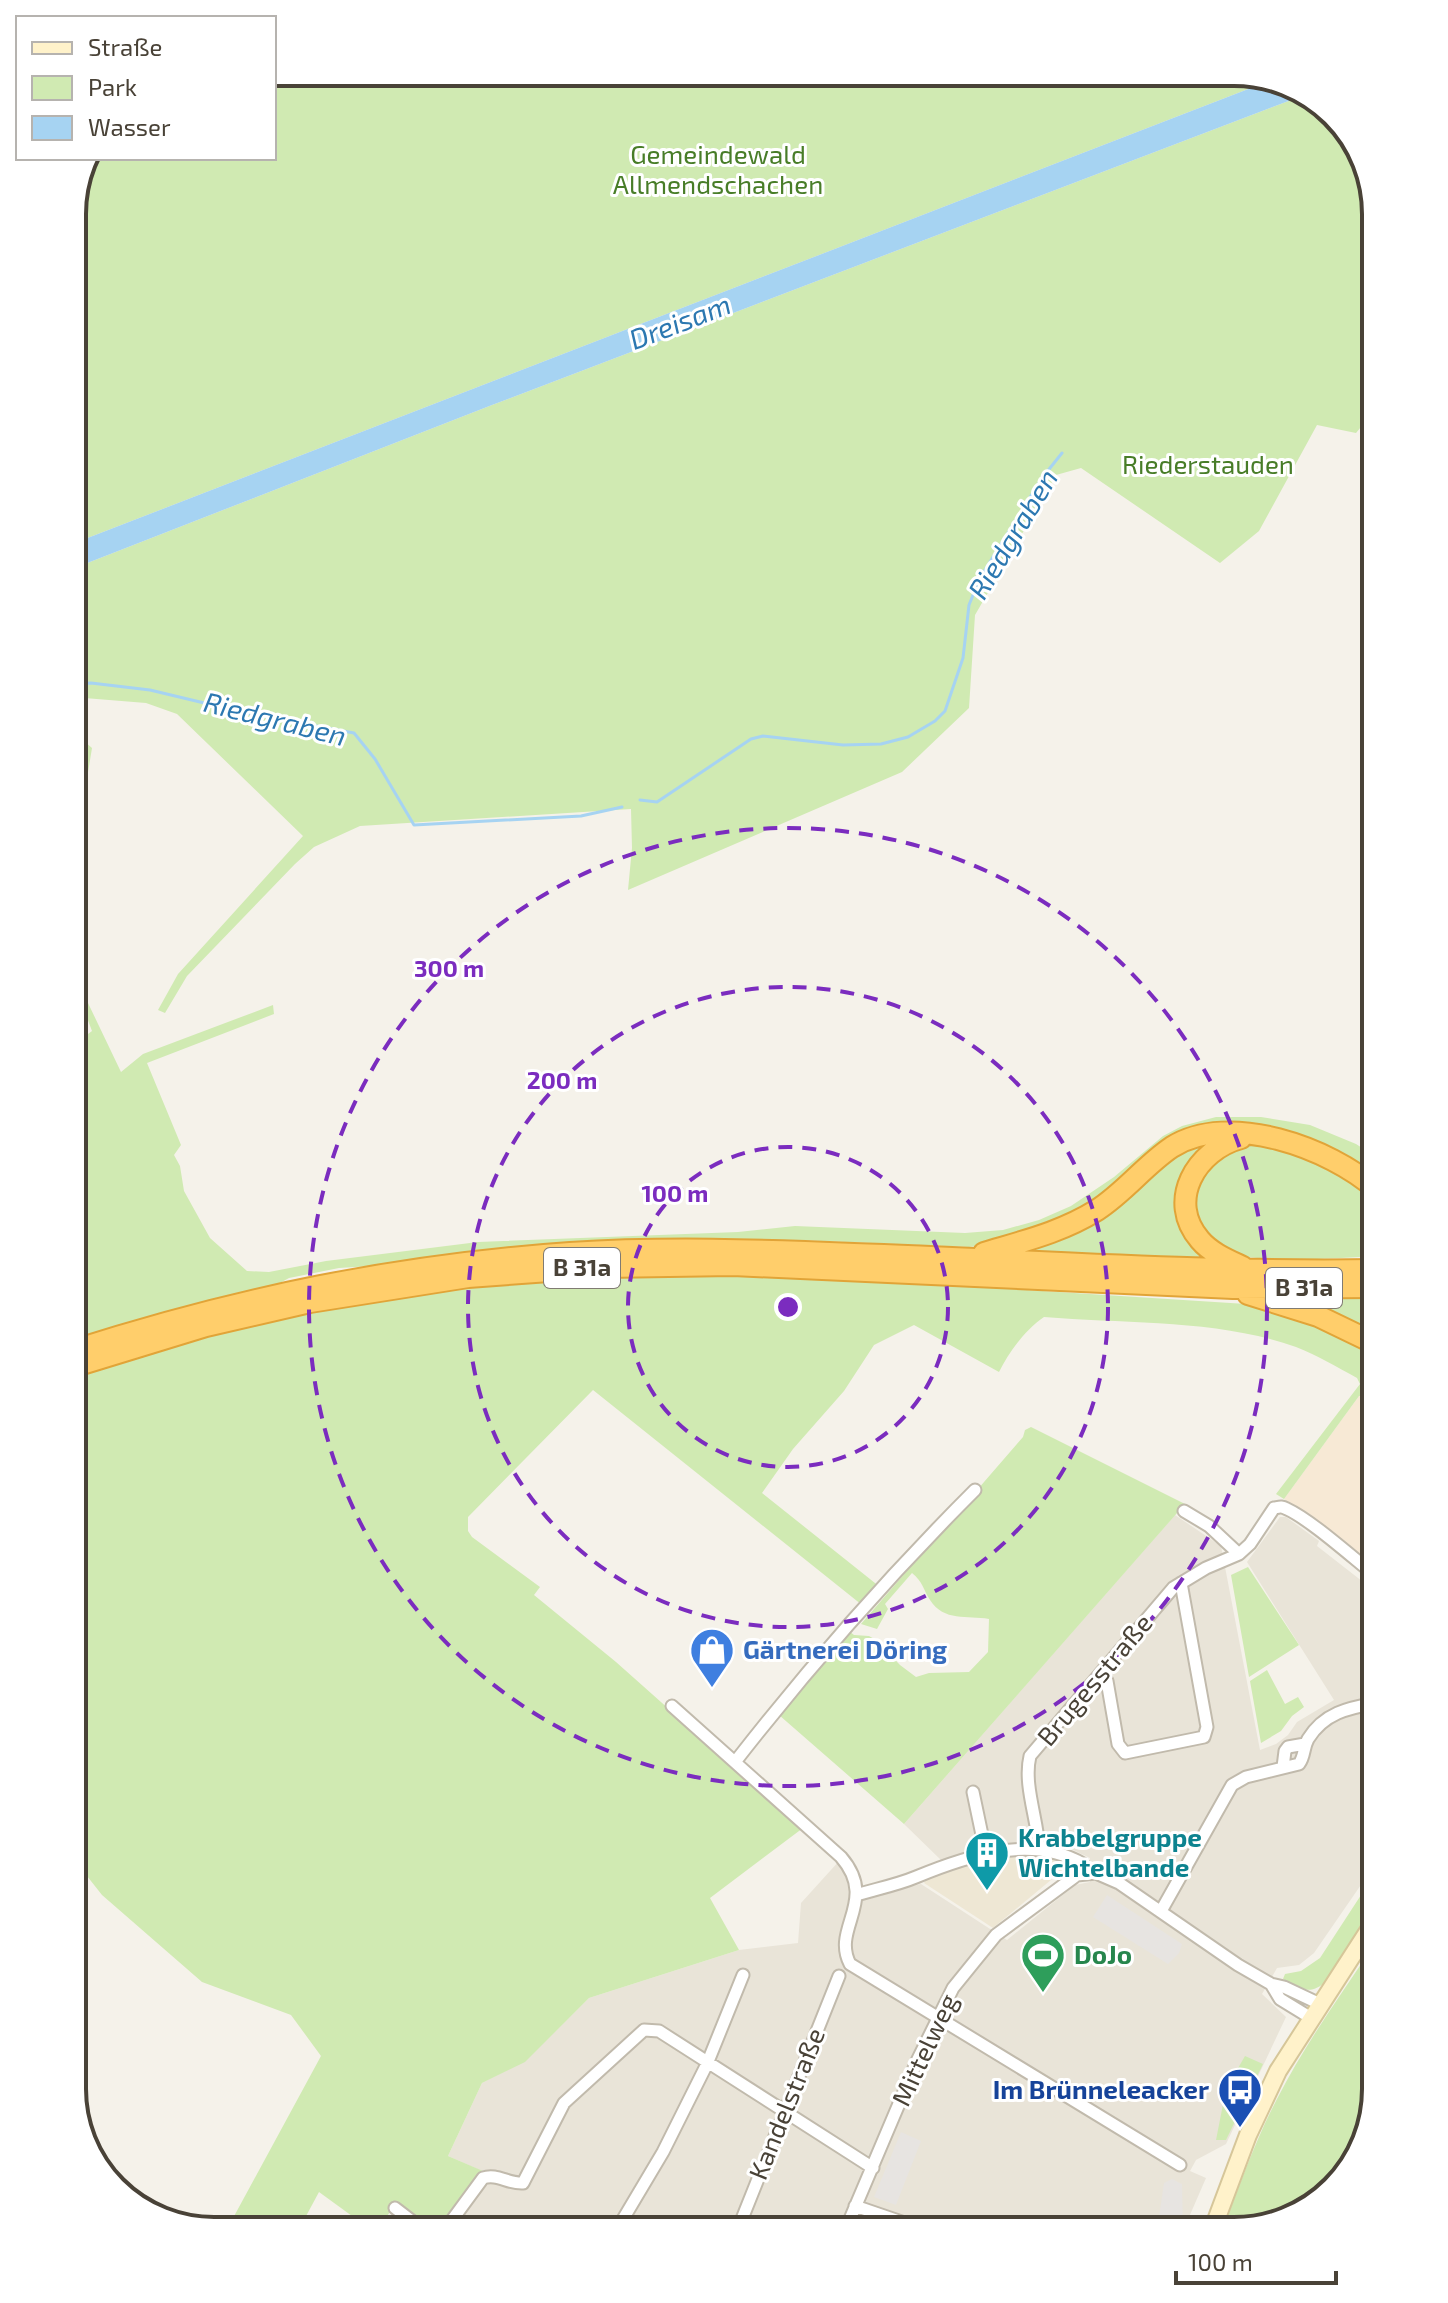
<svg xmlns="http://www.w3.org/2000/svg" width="1448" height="2303" viewBox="0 0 1448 2303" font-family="'Exo 2',sans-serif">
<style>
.residential{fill:#e9e4d8}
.commercial{fill:#f7e9d5}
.education{fill:#eee7d4}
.green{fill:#d0eab2}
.parking{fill:#e7e4e1}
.water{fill:#a6d3f2}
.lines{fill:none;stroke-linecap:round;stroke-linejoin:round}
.stream{stroke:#a6d3f2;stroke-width:3}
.street-casing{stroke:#c1baac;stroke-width:15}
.secondary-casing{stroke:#d6c699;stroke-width:20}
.highway-casing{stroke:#e1a438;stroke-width:24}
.street{stroke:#fff;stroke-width:11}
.secondary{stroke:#fff2ca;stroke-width:16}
.highway{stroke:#ffce6b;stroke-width:20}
.ring{fill:none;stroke:#7b2cbf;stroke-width:4;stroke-dasharray:14 10}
.labels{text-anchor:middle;stroke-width:6;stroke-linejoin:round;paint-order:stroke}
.shield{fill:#fff;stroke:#807b73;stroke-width:2}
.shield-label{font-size:24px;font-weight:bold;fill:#494237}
.park-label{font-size:26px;fill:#487d28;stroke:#fff}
.shop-label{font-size:26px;font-weight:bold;fill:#366cbe;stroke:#fff;text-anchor:start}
.street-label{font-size:26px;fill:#494237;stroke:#fff}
.culture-label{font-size:26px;font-weight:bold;fill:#0d838f;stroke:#fff;text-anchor:start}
.leisure-label{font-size:26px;font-weight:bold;fill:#27864d;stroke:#fff;text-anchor:start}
.transit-label{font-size:26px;font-weight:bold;fill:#164399;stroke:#fff;text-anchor:end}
.water-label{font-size:28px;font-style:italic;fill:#2c78b1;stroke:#fff}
.rim{fill:none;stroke:#494237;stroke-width:4}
.centre{fill:#7b2cbf;stroke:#fff;stroke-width:4}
.ring-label{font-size:24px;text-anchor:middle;font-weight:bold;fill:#7b2cbf;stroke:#fff;stroke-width:6;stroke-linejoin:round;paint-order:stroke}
</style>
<rect width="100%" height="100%" fill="#f5f2ea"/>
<path class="residential" d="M1175 1515 1221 1546 1260 1750 1276 1744 1288 1735 1297 1722 1334 1700 1247 1562 1280 1517H1286L1319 1541 1317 1546 1376 1592V1863L1314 1953 1299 1965 1277 1968 1262 1994 1286 2017 1226 2144 1196 2160 1190 2171 1206 2178 1183 2231H451L487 2182 482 2171 448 2156 482 2083 525 2061 589 1998 739 1950 798 1943 801 1903 840 1860 849 1872 852 1900 921 1884 1007 1940 1075 1885 1090 1882V1858L1050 1839 974 1851 942 1861 904 1824Z"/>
<path class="commercial" d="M1359 1396H1372L1376 1399V1567L1284 1499Z"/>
<path class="education" d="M1023 1853 1063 1861V1870L993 1928 924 1883 928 1875 990 1858Z"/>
<path class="green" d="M274 72H1244L1269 81 72 544V205L93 158H274Z
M1307 94 1313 96 1361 151 1376 214V418L1370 416 1356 433 1317 425 1259 531 1220 563 1081 468 1056 475 975 615 969 708 902 772 628 890 632 848 631 809 360 826 314 847 295 864 187 976 165 1013 158 1010 178 974 303 836 177 714 146 703 72 697V569L492 405Z
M84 741 92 748 72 869V816Z
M72 986 88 1003 121 1072 143 1054 273 1005 274 1014 147 1063 181 1145 174 1155 180 1166 184 1191 210 1238 247 1271 269 1272 326 1261 478 1242 738 1232 795 1226 965 1233 1003 1230 1039 1220 1071 1206 1114 1177 1163 1136 1182 1126 1216 1117H1261L1310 1125 1356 1144 1376 1157V1181L1354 1166 1213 1129 1098 1205 993 1244 969 1247 796 1240 339 1268 289 1278 269 1289 72 1345V1046L92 1031 83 1007 72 995Z
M1221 1136 1182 1199 1228 1263 1006 1250 1161 1162Z
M1257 1142 1315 1158 1376 1198V1256C1346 1258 1250 1264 1227 1252 1202 1240 1188 1213 1196 1186 1198 1181 1199 1173 1203 1169 1216 1153 1237 1144 1257 1142Z
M717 1272 1001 1283 1027 1290 1246 1304 1291 1312 1376 1349V1399L1372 1396H1359L1284 1499 1276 1494 1360 1384 1357 1378C1337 1367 1317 1355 1296 1347 1217 1319 1127 1324 1044 1317 1025 1330 1009 1352 999 1372L914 1325 874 1345 844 1391 793 1449 762 1493 880 1587 862 1605 593 1390 468 1517V1531L472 1537 540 1587 534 1595 616 1662 734 1767 810 1822 847 1853 840 1860 803 1828 710 1898 739 1950 589 1998 525 2062 482 2083 448 2156 483 2171 439 2229H431L396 2203 377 2231H343L352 2216 319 2192 298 2231H226L321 2056 291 2015 202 1982 102 1895 72 1857V1373L267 1318 495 1281Z
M1376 1296V1339L1272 1298Z
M1031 1427 1185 1504 904 1824 779 1715 849 1631 854 1635 869 1636 876 1640 900 1665 916 1677 929 1673 969 1672 988 1652 989 1619C967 1615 944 1622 930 1600 923 1589 923 1582 912 1573L885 1604 888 1609 877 1629 861 1624 1023 1437 1025 1430Z
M1248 1567 1299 1645 1249 1677 1231 1575Z
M1267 1670 1285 1704 1298 1697 1304 1707 1292 1716 1281 1731 1261 1743 1250 1681Z
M1376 1872V1909L1324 1983C1309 1996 1298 1988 1283 1979L1285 1974 1301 1971 1320 1958Z
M1376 1942V2090L1357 2161 1297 2216 1234 2231H1222C1239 2187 1255 2141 1277 2099 1305 2044 1342 1993 1376 1942Z
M1245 2056 1263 2064 1226 2140H1216L1226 2089Z"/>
<path class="parking" d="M1107 1895 1182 1944 1179 1953 1168 1964 1093 1917Z
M901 2132 921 2141 896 2205 874 2197Z
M1172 2179 1182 2184 1183 2231H1157L1164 2183Z"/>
<path class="water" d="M1269 81 1307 94 492 405 72 569V544Z"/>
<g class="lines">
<path class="stream" d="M72 684 91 683 150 690 246 713 354 733 375 759 414 825 581 816 622 807
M640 800 657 802 751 739 763 736 843 745 881 744 908 737 935 721 945 711 963 658 969 605 980 578 1042 478 1062 453"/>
<g class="street-casing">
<path id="street" d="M1184 1511 1209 1526 1239 1554
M1101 1673 1107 1681 1118 1744 1125 1753 1204 1737 1207 1727 1181 1583
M672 1706 841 1857C879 1901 831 1928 850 1964L1180 2165
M735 1762C809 1667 890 1575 975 1490
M1283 1767 1285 1751 1288 1747 1305 1744
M973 1792 986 1854
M1039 1850C1038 1820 1023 1785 1030 1756L1173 1588 1206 1568 1239 1554 1250 1544 1274 1508C1280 1507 1281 1506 1287 1509 1311 1520 1353 1558 1376 1576
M856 1895C876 1889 897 1885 916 1877 967 1856 1031 1834 1083 1864L1086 1873
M1161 1911 1232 1785 1246 1777 1299 1764C1305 1756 1303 1748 1308 1739 1324 1713 1348 1708 1376 1703
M1271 1984 1280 1999 1311 2018
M855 2206 928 2231
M395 2208 425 2231
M444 2231 483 2178C497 2173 508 2184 523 2183L564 2103 644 2030 659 2031 873 2168
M616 2231 663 2152 707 2064 743 1975
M733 2231 740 2224 839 1976
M845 2231 918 2059 953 1988 996 1935 1077 1875 1096 1873 1119 1883 1238 1965 1271 1984 1284 1987 1320 2004"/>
</g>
<g class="secondary-casing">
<path id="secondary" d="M1212 2231 1248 2135 1278 2071 1376 1919"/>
</g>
<g class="highway-casing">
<path id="highway" d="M1241 1138C1196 1150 1166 1201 1200 1240 1211 1253 1228 1260 1243 1267
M984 1253C1024 1241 1062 1232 1097 1210 1125 1192 1145 1165 1172 1147 1229 1111 1330 1148 1376 1189
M1248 1294 1318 1316 1376 1344
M72 1351C237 1298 397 1265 570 1253 664 1247 760 1250 854 1254 1028 1260 1202 1273 1376 1270
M72 1367 206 1326 310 1302 468 1277 605 1267 733 1265 1233 1288 1376 1287"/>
</g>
<use href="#street" class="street"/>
<use href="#secondary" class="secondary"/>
<use href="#highway" class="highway"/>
</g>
<g class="ring">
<circle cx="788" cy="1307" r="160"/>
<circle cx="788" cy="1307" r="320"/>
<circle cx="788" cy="1307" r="479"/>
</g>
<defs>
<g id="shop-pin" transform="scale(2.3)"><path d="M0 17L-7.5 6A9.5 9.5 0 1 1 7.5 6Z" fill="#3f7fe0" stroke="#fff"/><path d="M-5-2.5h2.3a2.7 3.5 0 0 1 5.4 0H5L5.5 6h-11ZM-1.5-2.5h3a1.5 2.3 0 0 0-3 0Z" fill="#fff"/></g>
<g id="building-pin" transform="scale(2.3)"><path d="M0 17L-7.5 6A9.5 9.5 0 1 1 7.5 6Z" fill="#0f9aa8" stroke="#fff"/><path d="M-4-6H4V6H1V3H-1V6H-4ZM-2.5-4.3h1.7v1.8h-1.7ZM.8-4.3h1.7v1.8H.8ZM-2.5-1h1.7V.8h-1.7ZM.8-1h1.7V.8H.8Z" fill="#fff"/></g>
<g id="stadium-pin" transform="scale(2.3)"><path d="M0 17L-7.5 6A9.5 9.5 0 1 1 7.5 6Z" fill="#2e9e5b" stroke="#fff"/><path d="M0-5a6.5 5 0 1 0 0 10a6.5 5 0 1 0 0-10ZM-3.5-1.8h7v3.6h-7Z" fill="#fff"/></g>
<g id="bus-pin" transform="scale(2.3)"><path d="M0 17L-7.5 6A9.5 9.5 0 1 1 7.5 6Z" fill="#1a4fb4" stroke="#fff"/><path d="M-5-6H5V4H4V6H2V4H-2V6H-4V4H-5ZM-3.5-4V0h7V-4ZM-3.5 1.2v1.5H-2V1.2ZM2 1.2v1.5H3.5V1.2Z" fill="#fff"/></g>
</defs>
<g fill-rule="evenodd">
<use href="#shop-pin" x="712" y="1650"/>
<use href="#building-pin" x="987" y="1853"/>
<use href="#stadium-pin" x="1043" y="1955"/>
<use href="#bus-pin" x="1240" y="2090"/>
</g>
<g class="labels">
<g class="shield">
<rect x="544" y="1248" width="76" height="40" rx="6"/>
<rect x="1266" y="1268" width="76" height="40" rx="6"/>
</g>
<g class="shield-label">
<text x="582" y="1276">B 31a</text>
<text x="1304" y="1296">B 31a</text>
</g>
<g class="park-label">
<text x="718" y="164">Gemeindewald<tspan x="718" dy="30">Allmendschachen</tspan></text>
<text x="1208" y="474">Riederstauden</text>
</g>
<g class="shop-label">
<text x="743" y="1659">Gärtnerei Döring</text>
</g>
<g class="street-label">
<text transform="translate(1095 1680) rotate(-50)" y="9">Brugesstraße</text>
<text transform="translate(925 2050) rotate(-65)" y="9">Mittelweg</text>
<text transform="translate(787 2104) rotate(-68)" y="9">Kandelstraße</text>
</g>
<g class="culture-label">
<text x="1018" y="1847">Krabbelgruppe<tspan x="1018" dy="30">Wichtelbande</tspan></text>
</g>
<g class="leisure-label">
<text x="1074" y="1964">DoJo</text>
</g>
<g class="transit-label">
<text x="1209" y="2099">Im Brünneleacker</text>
</g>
<g class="water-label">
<text transform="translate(680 322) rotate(-21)" y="10">Dreisam</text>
<text transform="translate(1013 534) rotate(-59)" y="10">Riedgraben</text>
<text transform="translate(275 719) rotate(14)" y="10">Riedgraben</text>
</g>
</g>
<path d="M0 0H1448V2303H0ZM214 86H1234A128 128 0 0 1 1362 214V2089A128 128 0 0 1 1234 2217H214A128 128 0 0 1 86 2089V214A128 128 0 0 1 214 86Z" fill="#fff" fill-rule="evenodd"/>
<path class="rim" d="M214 86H1234A128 128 0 0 1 1362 214V2089A128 128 0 0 1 1234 2217H214A128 128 0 0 1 86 2089V214A128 128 0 0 1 214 86Z"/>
<circle cx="788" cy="1307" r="12" class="centre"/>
<g class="ring-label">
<text x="449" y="977">300 m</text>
<text x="562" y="1089">200 m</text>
<text x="675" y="1202">100 m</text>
</g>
<rect x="16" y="16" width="260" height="144" fill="#ffffff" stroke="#b6b3af" stroke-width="2"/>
<rect x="32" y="42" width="40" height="12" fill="#fff2ca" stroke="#b6b3af" stroke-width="2"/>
<text x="88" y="56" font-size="24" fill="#494237">Straße</text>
<rect x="32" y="76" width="40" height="24" fill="#d0eab2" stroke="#b6b3af" stroke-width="2"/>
<text x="88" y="96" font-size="24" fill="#494237">Park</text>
<rect x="32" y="116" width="40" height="24" fill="#a6d3f2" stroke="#b6b3af" stroke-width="2"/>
<text x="88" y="136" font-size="24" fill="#494237">Wasser</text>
<path d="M1176 2271v12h160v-12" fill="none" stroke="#494237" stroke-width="4"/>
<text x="1188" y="2271" font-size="24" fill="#494237" stroke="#ffffff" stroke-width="6" paint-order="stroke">100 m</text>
</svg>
